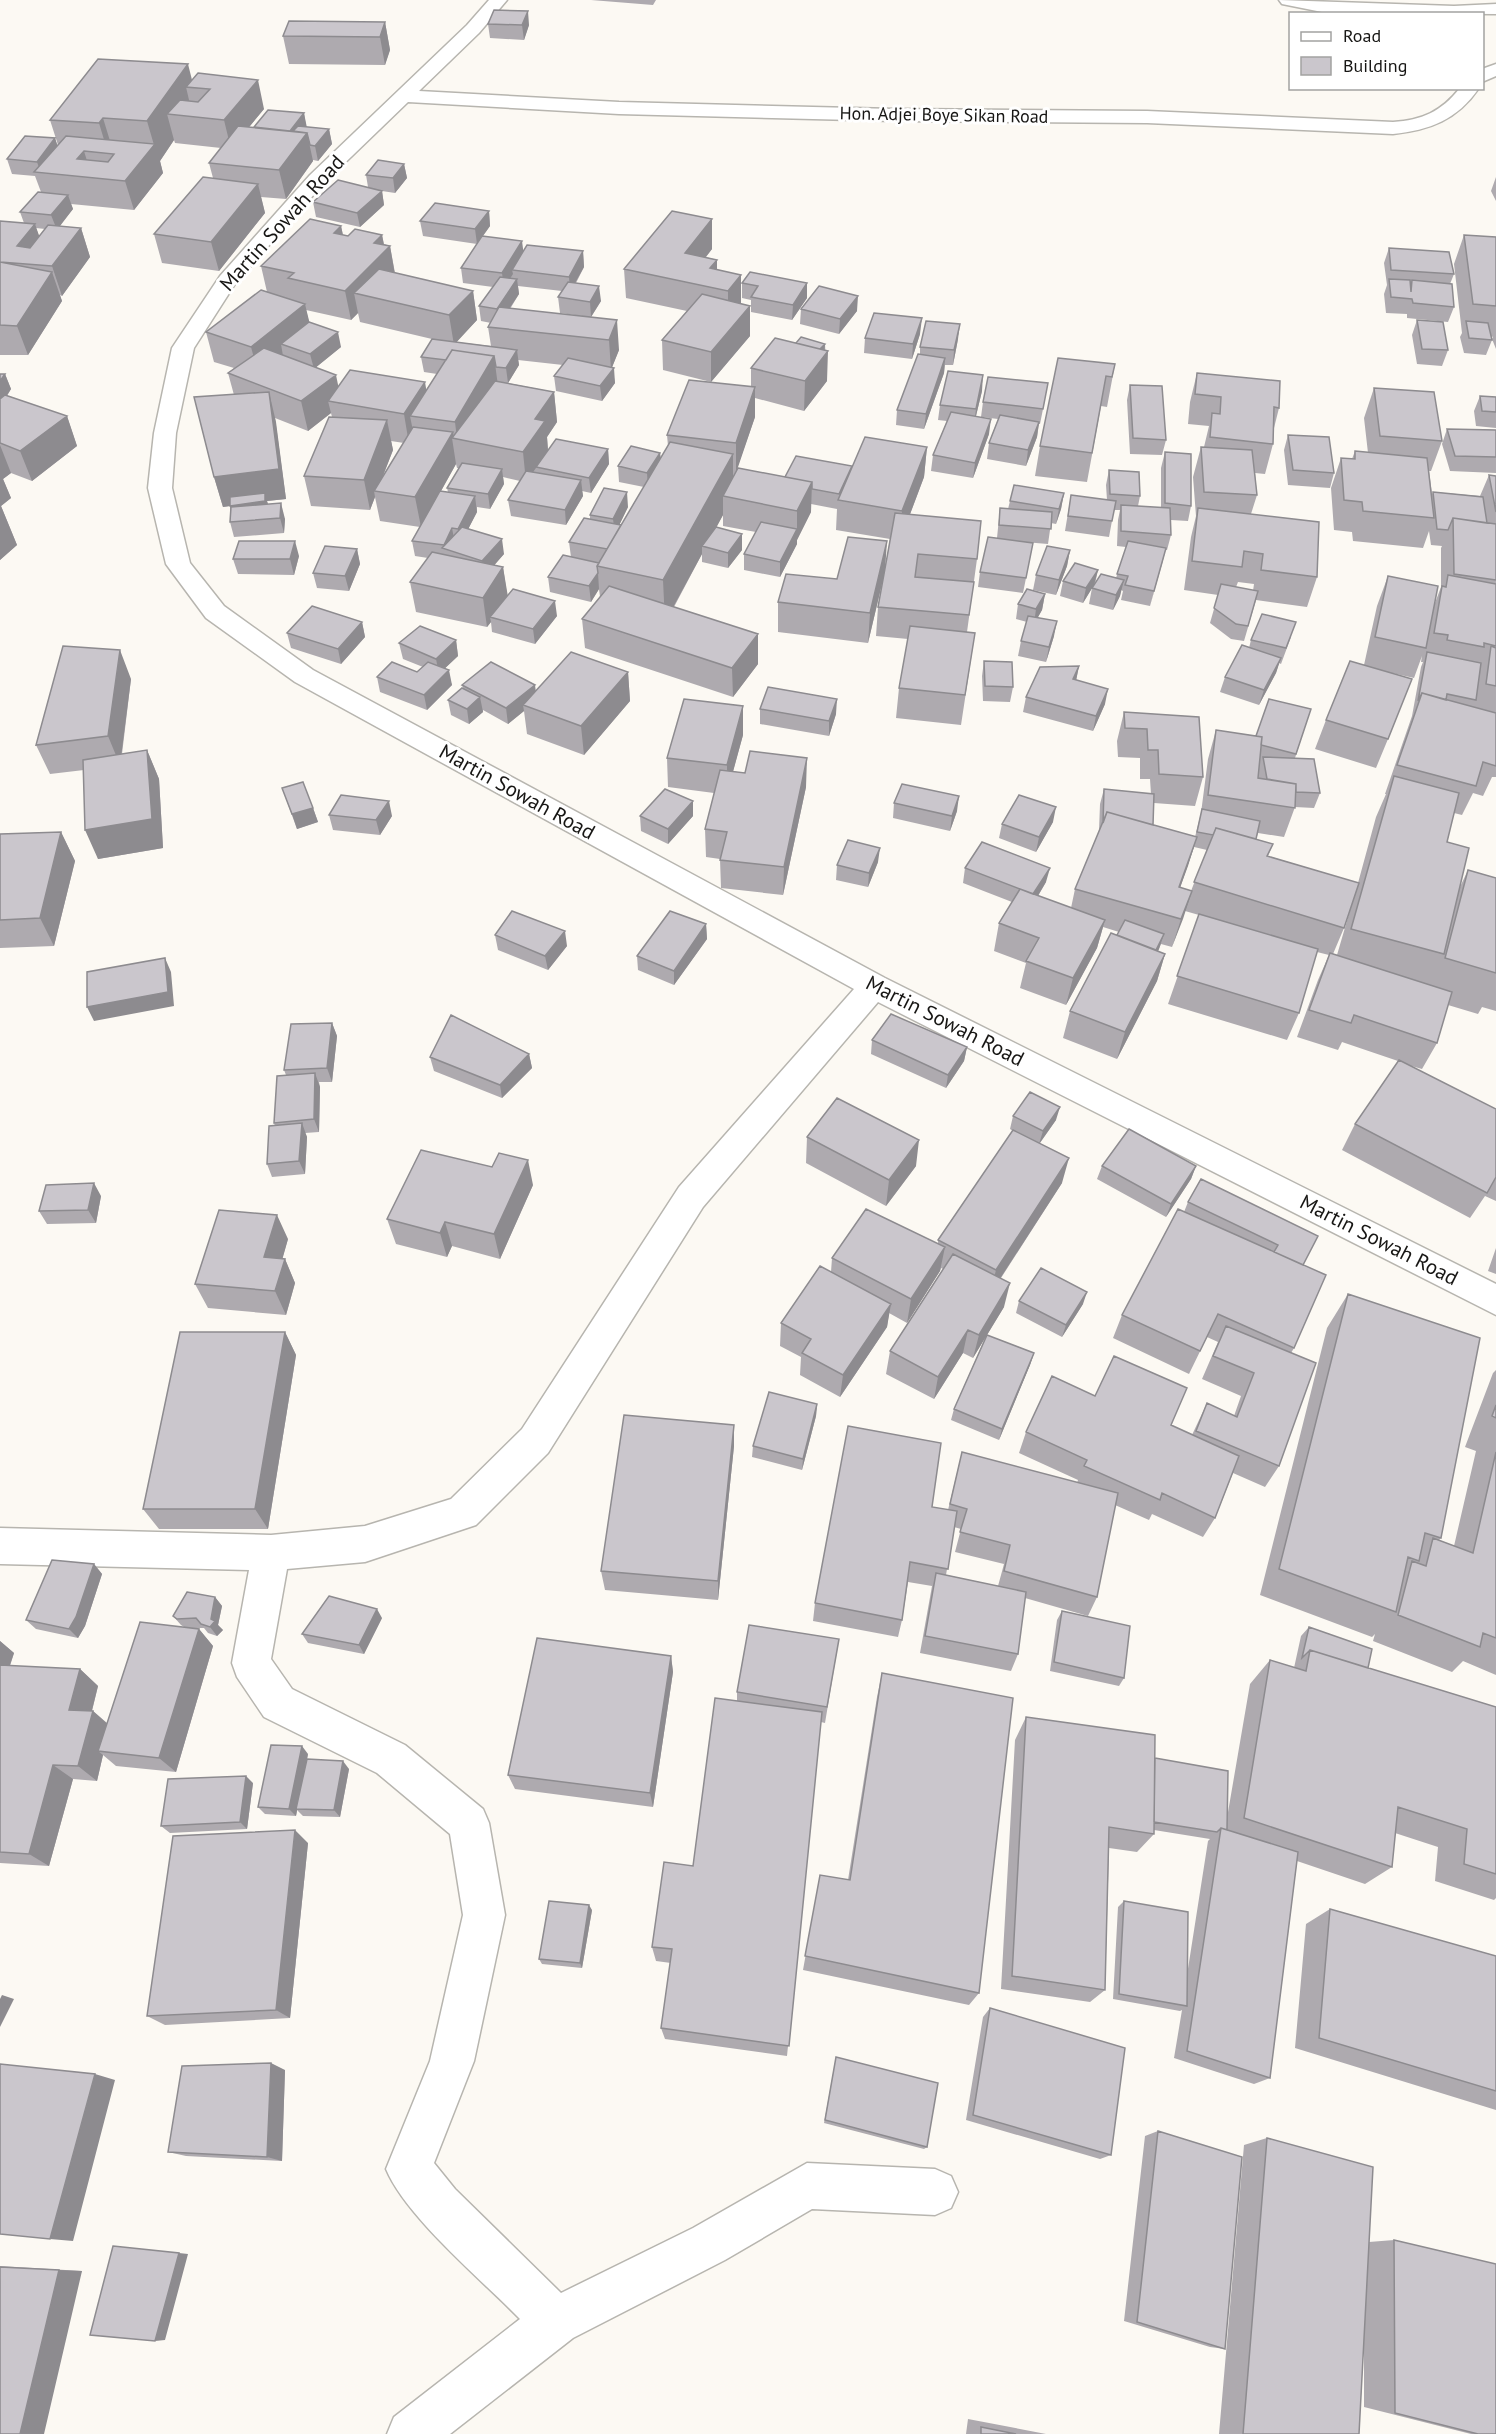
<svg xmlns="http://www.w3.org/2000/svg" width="1496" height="2434" viewBox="0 0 1496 2434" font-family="'PT Sans',sans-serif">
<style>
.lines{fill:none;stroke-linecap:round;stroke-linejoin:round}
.minor-casing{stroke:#b7b5af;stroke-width:3}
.minor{fill:#fff;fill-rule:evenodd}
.wall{fill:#aeaaaf;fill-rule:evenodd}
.shaded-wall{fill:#8d8b8f}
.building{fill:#cac6cc;stroke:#8d8b8f;stroke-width:1.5;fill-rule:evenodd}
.labels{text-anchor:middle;stroke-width:6;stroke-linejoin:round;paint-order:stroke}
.far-street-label{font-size:18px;fill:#171614;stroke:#fff}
.street-label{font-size:21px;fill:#171614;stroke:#fff}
</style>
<rect width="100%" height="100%" fill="#fcf9f3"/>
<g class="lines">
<g class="minor-casing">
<path id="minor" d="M489 0H507L479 33 419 91 619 102 894 109 1147 111 1393 122C1422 120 1441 112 1460 88H1479C1457 120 1430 130 1393 134L1147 123 894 121 619 114 408 102 324 183 235 284 194 348 176 433 172 488 190 563 224 606 313 670 885 978 1496 1284V1315L878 1002 703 1207 548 1453 476 1525 365 1562 287 1569 271 1659 292 1689 405 1745 483 1809 489 1823 505 1915 474 2061 434 2163 455 2189 561 2293 693 2228 807 2163 935 2169 951 2176 958 2192 951 2208 935 2215 812 2209 725 2260 573 2338 450 2434H387L394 2417 520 2319C482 2280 406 2217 386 2169L430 2061 463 1915 450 1834 377 1773 264 1717 237 1677 232 1663 249 1570 0 1564V1528L271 1535 365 1526 451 1499 522 1429 679 1187 854 989 295 682 206 618 166 564 148 488 154 433 172 348 220 276 310 175 467 25Z
M1279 0 1454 6 1496 4V14L1327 13 1282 4Z
M1496 64V76L1482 82V69Z"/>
</g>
<use href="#minor" class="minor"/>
</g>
<path class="wall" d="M591 0H656L653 5Z
M385 22 390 50 385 65 289 64 283 36Z
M488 24 529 25 524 40 490 38Z
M192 80 264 109 249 127H254L304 113 306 127 329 129 332 144 318 161 313 160V161L286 199 261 197 265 213 219 271 162 263 154 234 213 178 209 163 221 148 175 143 174 140 160 161 163 173 134 210 71 204 73 209 59 226 81 228 90 257 62 296 60 295 62 301 28 355H0V221L24 223 20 212 41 192 35 176 12 174 7 159 55 138 57 145H58L50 120ZM36 228 45 229 39 236Z
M404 164 407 178 395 193 382 191 384 205 360 227 316 217 313 202 368 187 366 175Z
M1496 177V201L1491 191Z
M489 211 490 226 483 236 523 252 583 251 584 267 576 283 601 301 591 317 619 350 612 367 615 383 602 401 556 391 554 376 563 365 518 360 519 365 508 383 554 392 557 422 547 437 548 450 608 449 609 464 591 493 582 491 583 496 566 525 511 516 508 500 520 481 503 477 504 484 490 509 477 507V512L468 529 504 554 494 565 503 567 507 595 557 616 535 644 492 632 491 622 487 627 416 612 410 582 428 558 415 556 412 541 420 527 380 521 375 497 370 510 311 506 304 476 332 417 331 413 308 431 275 418 286 499 267 501 268 504 285 519 284 533 234 537 230 522V506L223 507 214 477 234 395 228 373 234 368 214 362 206 332 267 292 261 266 341 226 343 235 348 236 382 235 384 244 390 246 395 273 473 291 477 320 456 342 491 346 488 327 491 323 481 321 479 306 493 287 463 283 461 268 477 244 423 236 420 221ZM518 286 562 291 558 297 560 313 590 317 510 309 519 294ZM306 310 351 320 358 313 360 322 432 339 421 357 424 372 437 374 426 390 339 387 316 367 341 347 309 322ZM391 441 404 443 383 476 393 450ZM456 464 457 468H459L447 488 448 492 441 491Z
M712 219V249L706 257 717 260V270L741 275V304L750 336 711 382 663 370 662 340 687 311 626 298 624 269Z
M1464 235 1496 237V349L1492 339 1493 337 1491 336 1492 340 1486 355 1464 353 1460 337 1462 333 1454 264Z
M1389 248 1454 274 1450 284 1454 307 1448 322 1407 318V314L1386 313 1384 294 1387 285 1384 263Z
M742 283H807V298L792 320 751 312V300L742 298Z
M801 309 857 311 839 334 800 324Z
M1417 320 1448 350 1442 366 1417 364 1412 335Z
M920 334 912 359 864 353 865 338Z
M958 339 953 365H945L944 373 924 429 896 425 897 410 920 354V347Z
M796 343 825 344 827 381 804 411 755 398V417L736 471 785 477 852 466 927 447 924 477 910 514 977 559 967 632 975 633 961 725 896 718 899 688 908 639 876 636 878 607 884 575 868 643 778 632V602L837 579 885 569 890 539 836 530 837 509 811 504V512L797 540V544L780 577 744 570V554L756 532 723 526V515L716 527 742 550 728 568 702 562V554L674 607 758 664 733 697 585 648 582 619 600 597 599 589 591 602 550 592 548 577 571 557 569 542 590 519V515L628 507 619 525H621L644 487 619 482 618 466 660 453 661 458 668 446 667 435 751 387V368Z
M1115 364 1107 407 1101 406 1087 482 1035 476 1040 446Z
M1197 373 1279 408 1274 428 1273 444 1265 474 1255 473 1257 495 1251 514 1317 577 1307 607 1256 600 1244 641 1231 639 1210 623 1218 595 1184 590 1191 537 1196 516 1193 477 1201 447H1204L1209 426 1188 424 1190 402ZM1238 582 1254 584 1253 591 1236 587Z
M0 374H5L11 389 7 396 67 416 77 446 32 481 11 473 3 479 11 498 1 506 17 545 0 560Z
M1130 385 1166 440 1162 455 1130 454 1127 400Z
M1374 388 1442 441 1431 471H1429L1432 494 1433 492 1480 496 1489 475 1496 476V777H1492L1483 796 1473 793 1462 815 1454 813 1447 842 1460 887 1468 870 1496 878V1011L1482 1007 1478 1014 1448 1005 1437 1043 1422 1069 1408 1065 1496 1109V1201L1485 1196 1470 1218 1342 1150 1355 1124 1398 1061 1342 1042 1338 1050 1297 1037 1318 980 1329 955 1317 952 1299 1013 1287 1040 1168 1004 1199 915 1185 911 1172 947 1161 944 1158 951 1165 954 1157 981 1117 1059 1063 1038 1070 1011 1119 932 1103 927 1097 948 1066 1005 1020 988 1026 963 994 951 999 923 1012 902 963 883 965 868 1046 882 1038 896 1071 908 1075 889 1099 831 1100 804 1104 789 1151 794 1150 779H1140V758L1118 757 1117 741 1124 712 1199 717 1203 777 1195 806 1154 803 1153 825 1195 837 1201 813 1208 759 1216 730 1256 736 1311 709 1295 758 1320 793 1314 808 1295 807 1284 837 1258 833 1256 839 1273 844 1268 856 1358 883 1376 817 1386 794H1385L1412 716 1421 667 1423 662H1421L1422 656 1414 678 1392 673 1388 739 1376 768 1315 749 1326 720 1364 665 1377 606 1388 576 1435 603 1441 587V548L1442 546 1431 545 1429 531 1423 548 1353 541 1352 532 1334 530 1331 488 1341 458 1352 459 1355 451 1368 453 1364 418ZM1194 847 1207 850 1191 891 1180 888ZM1351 907 1337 955 1333 954 1344 928Z
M982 391 976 416 989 434 973 478 931 471 933 455 947 421 938 420 940 405Z
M1480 396 1496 397V428L1476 426 1474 411Z
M1045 399 1040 424H1039L1037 437 1026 466 987 459 989 443 998 419 981 417 983 402Z
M1447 429 1496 430V473L1450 471 1442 444Z
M1288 435 1334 473 1330 488 1288 485 1284 450Z
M1165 452 1191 506 1188 521 1171 520V535L1167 550H1165L1150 606 1121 600 1123 591 1121 590 1120 596 1113 610 1089 604 1092 588 1083 603 1060 596 1063 581 1098 570 1095 584 1116 578 1126 547 1117 546 1118 520 1120 510H1114L1109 537 1065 531 1071 495 1107 500 1106 485 1109 470 1140 496 1138 506 1161 508V468Z
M1064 493 1061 509 1056 524 1051 523 1048 544 1024 542 1033 543 1023 593 978 587 980 572 997 538 1000 508 1008 509 1010 501Z
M357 549 360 564 349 591 317 588 313 573Z
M1070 550 1067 566 1056 595 1033 590 1036 575Z
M299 556 294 575 238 574 233 559Z
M1045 594 1042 610 1038 617 1054 636 1046 662 1018 656 1021 641 1027 622 1016 619 1018 604Z
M362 622 365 637 341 664 291 648 287 633Z
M1291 637 1281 664 1279 663 1276 673 1259 705 1220 692 1225 677 1249 648 1251 640Z
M456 640 458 656 445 668 452 685 427 710 380 692 377 677 417 672 423 667 403 659 399 643Z
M984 661 1013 687 1010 702 983 701 982 676Z
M1079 666 1076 680 1105 704 1093 731 1023 712 1026 697Z
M628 672 630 701 584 755 527 734 524 711 508 724 483 710V712L469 724 451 715 448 700 463 688 462 685H535V691Z
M131 679 122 754 147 750 159 779 163 848 98 859 84 770 50 774 36 745Z
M743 706V735L733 771 806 787 783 895 721 888 720 859 706 857 705 829 714 793 668 787 667 758Z
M760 709 836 714 829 736 760 724Z
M282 788 313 808 318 822 297 829Z
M693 801V816L668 844 641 831 640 816Z
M894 803 957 811 950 831 893 818Z
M329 815 392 816 380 835 333 830Z
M1053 822 1036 852 999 838 1002 824Z
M61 832 75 861 54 946 0 948V834Z
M878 862 868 887 836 880 837 865Z
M706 924 707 939 674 985 638 970 637 956Z
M495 935 567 946 548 970 498 950Z
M332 1023 337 1036 332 1082H319L320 1087 319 1132 305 1133 307 1137 305 1174 272 1177 267 1164 275 1126 274 1123 286 1075 284 1070Z
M872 1040 967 1047 964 1061 946 1088 871 1054Z
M529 1054 532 1068 502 1098 434 1071 430 1057Z
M1013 1116 1056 1120 1040 1143 1062 1183 1001 1278 1004 1307 987 1335 1034 1353 1030 1365 999 1440 951 1420 954 1409 986 1336 973 1358 963 1353 934 1399 886 1374 890 1351 943 1269 941 1268 940 1271 907 1323 889 1313 887 1327 840 1397 800 1375 801 1357 780 1346 781 1323 831 1272 832 1258 938 1244V1240L1013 1131 1010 1129Z
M807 1137 916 1166 886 1206 806 1163Z
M1102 1166H1196L1191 1179 1166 1217 1097 1179Z
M1201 1179 1303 1265 1294 1348 1291 1353 1279 1466 1265 1487 1233 1473 1215 1518 1203 1537 1152 1514 1149 1520 1115 1505 1097 1597 1088 1616 1025 1598 1018 1654 1011 1671 920 1653 932 1586 908 1582 902 1620 898 1637 813 1621 815 1603 948 1510 962 1452 1077 1483 1078 1480 1019 1453 1026 1432 1095 1396 1171 1425 1192 1435 1207 1403 1234 1416 1241 1396 1202 1379 1218 1342 1207 1337 1189 1374 1113 1338 1122 1315 1184 1212 1188 1202ZM954 1527 961 1529 955 1552 1004 1564 998 1586 946 1575Z
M533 1185 500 1259 452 1246 447 1257 396 1244 387 1219Z
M101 1196 96 1223 47 1224 39 1211Z
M288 1239 282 1259H285L295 1283 286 1315 208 1308 195 1284Z
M1496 1248V1274L1488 1271Z
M1348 1294 1441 1538 1439 1540 1454 1546 1476 1451 1465 1447 1493 1373 1496 1370V1675L1463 1661 1452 1672 1373 1641 1375 1634 1372 1637 1260 1595 1327 1328Z
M1019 1301 1083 1304 1062 1337 1016 1313Z
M285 1332 296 1355 268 1529H159L143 1509Z
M817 1404 816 1416 802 1470 752 1457 753 1446Z
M734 1425V1446L718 1600 605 1590 601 1571Z
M94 1564 102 1574 85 1626 78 1638 36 1629 26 1620Z
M215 1597 222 1606 218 1625 223 1630 217 1636 208 1633 204 1628H191L199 1629 213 1646 176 1772 116 1766 103 1755 97 1781 73 1779 49 1866 0 1863V1641L14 1653 10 1666 80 1669 98 1686 92 1711H93L107 1723 184 1627 181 1625 173 1616Z
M1062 1611 1124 1678 1119 1686 1050 1671 1057 1620Z
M382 1618 364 1654 308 1643 302 1634Z
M1309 1627 1368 1668 1496 1707V1898L1494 1900 1435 1881 1438 1847 1395 1833 1392 1867 1365 1884 1297 1861 1270 2078 1254 2084 1174 2058 1182 2010 1180 2011 1113 1999 1118 1907 1124 1901 1187 1975 1208 1841 1210 1839 1154 1830V1834L1137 1852 1109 1848 1105 1990 1090 2002 1001 1989 1015 1740 1026 1717 1155 1758 1227 1818 1250 1684 1270 1660 1294 1668 1301 1636Z
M839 1639 825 1723 821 1722 787 2056 665 2039 661 2028 671 1963 656 1961 652 1947 693 1866 737 1701V1692Z
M671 1656 673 1672 653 1807 515 1789 508 1775Z
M882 1673 979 1993 969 2005 803 1970 820 1875 848 1880 877 1697Z
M308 1754 307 1759 349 1769 340 1817 303 1816 297 1810 296 1816 265 1814 258 1807Z
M253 1783 247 1829 170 1833 161 1826Z
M308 1843 290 2018 165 2025 147 2016Z
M1330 1909 1496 1956V2110L1295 2048 1306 1924Z
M592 1910 582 1968 542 1964 539 1959Z
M990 2008 1111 2155 1100 2159 966 2120 983 2017Z
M836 2057 927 2147 924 2149 824 2123Z
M285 2070 282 2161 186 2156 168 2152Z
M1158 2131 1225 2349 1210 2347 1124 2321 1145 2136Z
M1267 2138 1369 2242 1394 2240 1496 2434H1471L1364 2407V2339L1359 2434H1219L1244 2145Z
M0 2266 82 2271 0 2434Z
M968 2419 1046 2434H966Z"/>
<path class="shaded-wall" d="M528 11 529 25 524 40 522 25Z
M385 22 390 50 385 65 380 37Z
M188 64 194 88 186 87 192 113 167 114 174 140 160 161 163 173 134 210 125 181 154 145 147 121Z
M258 80 264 109 231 149 224 120Z
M304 113 307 128 283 141Z
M103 118 114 154 108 153 99 123Z
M329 129 332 144 318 161 315 146Z
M307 133 313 161 286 199 279 170Z
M55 138 60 153 41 173 37 162Z
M84 151 91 174 77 159Z
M404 164 407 178 395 193 393 178Z
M258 184 265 213 219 271 211 242Z
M382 191 384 205 360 227 357 213Z
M68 195 73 209 57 230 51 215Z
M489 211 490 226 477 244 475 229Z
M712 219V249L686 282 685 253Z
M35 224 45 253 17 246Z
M341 226 347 255 334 233Z
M81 228 90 257 62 296 52 266Z
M382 235 385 251 390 246 395 275 354 293 358 313 351 320 345 291 374 243Z
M522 241 524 256 512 270 513 274 504 288 502 273Z
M583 251 584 267 570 292 569 277Z
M717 260V289L710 268Z
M52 272 62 301 28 355 17 326Z
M741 275V304L728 320V291Z
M517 279 519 294 499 324 497 309Z
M807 283V298L792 320 793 305Z
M599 286 601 301 591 317 590 302Z
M473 291 477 320 454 345 449 315Z
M858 296 857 311 839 334 840 319Z
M305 304 312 333 281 344 283 356 259 376 251 347Z
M750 306V336L711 382V352Z
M922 318 920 334 912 359 913 344Z
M617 320 619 350 611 370 609 340Z
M960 324 958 339 953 365 954 350Z
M338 332 341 347 314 369 310 354Z
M825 344 824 357 828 351 827 381 804 411 805 381 814 355Z
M517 350 519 365 508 383 506 368Z
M494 356 498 386 457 439 455 422Z
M945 358 944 373 924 429 926 414Z
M614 368 615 383 602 401 600 386Z
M5 374 11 389 0 406V381Z
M336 375 342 404 328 401 331 413 308 431 301 401Z
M983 375 982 391 974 424 976 409Z
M425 382 430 412 410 416 414 436 409 444 404 414Z
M755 387V417L736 473V443Z
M269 392 276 422 286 499 267 501 269 508 235 521 230 506 265 501 223 507 214 477Z
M554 392 557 422 547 437 548 451 526 482 523 452 535 419Z
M67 416 77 446 32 481 20 451Z
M991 419 989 434 973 478 975 463Z
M387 420 393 450 377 491H374L375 497 370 510 364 480Z
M1039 422 1037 437 1026 466 1028 450Z
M453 432 454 438H452L456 464 421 527 415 497Z
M0 445 11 473 3 479 11 498 1 506 17 545 0 560Z
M927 447 924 477 900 541 902 511Z
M608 449 609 464 591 493 589 478Z
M660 453 661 468 648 488 647 473Z
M733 454V496H723V515L706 547 702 546V554L665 622 663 580Z
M502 469 504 484 490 509 488 494Z
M581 480 583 496 566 525 565 510Z
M812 482 811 512 797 540V544L780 577V562L797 529V511Z
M627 492 628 507 615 534 613 519Z
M1064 493 1061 509 1056 524 1059 509Z
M475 496 477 512 460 545 458 529Z
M281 503 285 519 284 533 280 518Z
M452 528 455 544 444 549V545Z
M742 534V550L728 568V553Z
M502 539 504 554 485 576 482 561Z
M295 541 299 556 294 575 290 559Z
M887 541 885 571 868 643 870 613Z
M1166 548 1162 564 1150 606 1154 591Z
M357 549 360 564 349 591 345 576Z
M1070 550 1067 566 1056 595 1059 580Z
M503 567 508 597 490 617 491 622 487 627 483 598Z
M1098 570 1094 585 1083 603 1086 588Z
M598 573 599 589 591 602 589 586Z
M1124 580 1120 596 1113 610 1116 595Z
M1045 594 1042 610 1034 624 1036 609Z
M555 601 557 616 535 644 533 629Z
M1057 621 1054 636 1046 662 1049 647Z
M362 622 365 637 341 664 338 649Z
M758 634V664L733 697 732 668Z
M456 640 458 656 439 674 436 659Z
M120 650 131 679 120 765 108 736Z
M1281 658 1276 673 1259 705 1264 690Z
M1079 666 1076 681 1073 679Z
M449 670 452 685 427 710 424 695Z
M628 672 630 701 584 755 581 726Z
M535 685 537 700 523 705 524 711 508 724 506 708Z
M1108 689 1105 704 1093 731 1096 716Z
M480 697 483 712 469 724 467 709Z
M837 699 836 714 829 736V721Z
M743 706V735L727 794V765Z
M147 750 159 779 163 848 98 859 85 830Z
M807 758 806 787 783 895 784 867Z
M959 796 957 811 950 831 952 816Z
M389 801 392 816 380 835 376 820Z
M693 801V816L668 844V829Z
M1056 807 1053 822 1036 852 1039 837Z
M313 808 318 822 297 829 292 814Z
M61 832 75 861 54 946 40 918Z
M1197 837 1188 866 1170 915 1179 887Z
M880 848 878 862 868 887 869 873Z
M1050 868 1046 882 1030 909 1033 894Z
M1192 891 1183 919 1172 947 1181 919Z
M1105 920 1097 948 1066 1005 1073 978Z
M706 924 707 939 674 985V971Z
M565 931 567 946 548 970 545 956Z
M1164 934 1159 949 1148 971 1153 956Z
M1165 954 1157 981 1117 1059 1125 1032Z
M165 958 171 972 174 1006 94 1021 87 1007Z
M332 1023 337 1036 332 1082 327 1068Z
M967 1047 964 1061 946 1088 948 1075Z
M529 1054 532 1068 502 1098 500 1085Z
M315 1073 320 1087 319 1132 314 1119Z
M1060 1107 1056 1120 1039 1144 1043 1131Z
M302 1123 307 1137 305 1174 299 1161Z
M919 1140 916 1166 886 1206 889 1180Z
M1069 1158 1062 1183 990 1294 996 1270Z
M528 1160 533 1185 500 1259 494 1234Z
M1196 1166 1191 1179 1166 1217 1171 1204Z
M94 1183 101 1196 96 1223 88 1210Z
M277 1215 288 1239 276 1282 264 1257Z
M445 1222 452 1246 447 1257 440 1233Z
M945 1247 940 1271 907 1323 911 1299Z
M285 1259 295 1283 286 1315 275 1291Z
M1010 1283 1004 1307 973 1358 979 1335Z
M1087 1292 1083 1304 1062 1337 1066 1325Z
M891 1304 887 1327 840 1397 843 1375Z
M968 1330 963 1353 934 1399 938 1377Z
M285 1332 296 1355 268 1529 255 1509Z
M1034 1353 1030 1365 999 1440 1002 1429Z
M817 1404 816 1416 802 1470 803 1459Z
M734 1425V1446L718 1600V1581Z
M94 1564 102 1574 85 1626 78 1638 69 1629Z
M215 1597 222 1606 218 1625 223 1630 217 1636 210 1627Z
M377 1609 382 1618 364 1654 359 1645Z
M199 1629 213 1646 176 1772 159 1758Z
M0 1641 14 1653 0 1694Z
M671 1656 673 1672 653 1807 650 1793Z
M80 1669 98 1686 88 1726 69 1710Z
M93 1711 111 1727 98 1751 103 1755 97 1781 78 1766Z
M302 1746 308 1754 296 1816 289 1809Z
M343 1761 349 1769 340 1817 334 1810Z
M53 1765 73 1779 49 1866 29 1854Z
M246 1776 253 1783 247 1829 240 1822Z
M295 1830 308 1843 290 2018 276 2010Z
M589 1905 592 1910 582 1968 580 1963Z
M2 1995 14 1999 0 2027V1999Z
M271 2063 285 2070 282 2161 267 2157Z
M95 2074 115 2080 73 2241 50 2239Z
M179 2253 188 2254 165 2340 155 2341Z
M59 2270 82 2271 44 2434H20Z"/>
<path class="building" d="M494 10 528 11 522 25 488 24Z
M289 21 385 22 380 37 283 36Z
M98 59 188 64 147 121 103 118 99 123 50 120Z
M198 73 258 80 224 120 167 114 180 100 198 102 210 89 186 87Z
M268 110 304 113 290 131 254 127Z
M238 126 307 133 279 170 209 163Z
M298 126 329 129 315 146 310 145 307 133 293 131Z
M25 136 55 138 37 162 7 159Z
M66 136 155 144 125 181 34 172ZM84 151 114 154 108 162 77 159Z
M378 160 404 164 393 178 366 175Z
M203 177 258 184 211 242 154 234Z
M338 180 382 191 357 213 313 202Z
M38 192 68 195 51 215 20 212Z
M435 203 489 211 475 229 420 221Z
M672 211 712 219 685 253 717 260 710 268 741 275 728 291 624 269Z
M310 219 341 226 334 233 348 236 355 229 382 235 374 243 390 246 345 291 288 278 294 273 261 266Z
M0 221 35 224 17 246 30 248 48 225 81 228 52 266 0 262Z
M1464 235 1496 237V306L1473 304Z
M482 236 522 241 502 273 461 268Z
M527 245 583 251 569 277 512 270Z
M1389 248 1449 252 1454 274 1391 270Z
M0 262 52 272 17 326 0 325Z
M379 269 473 291 449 315 354 293Z
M750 272 807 283 793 305 751 297 758 286 742 283Z
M500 277 517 279 497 309 479 306Z
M1389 279 1410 280 1411 292 1412 280 1452 284 1454 307 1413 303 1412 299 1391 297Z
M568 282 599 286 590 302 558 297Z
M819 286 858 296 840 319 801 309Z
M261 290 305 304 251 347 206 332Z
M702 294 750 306 711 352 662 340Z
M499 307 617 320 609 340 488 327Z
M874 313 922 318 913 344 865 338Z
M1417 320 1443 322 1448 350 1422 349Z
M926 321 960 324 954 350 920 347Z
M1466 321 1488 323 1492 340 1469 338Z
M309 322 338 332 310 354 281 344Z
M801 337 825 344 820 349 796 343Z
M775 338 828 351 805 381 751 368Z
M432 339 517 350 506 368 496 367 494 356 452 350 446 360 421 357Z
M264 348 336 375 301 401 228 373Z
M452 350 494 356 455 422 410 416Z
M918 354 945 358 926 414 897 410Z
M568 358 614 368 600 386 554 376Z
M1058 358 1115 364 1112 377 1106 376 1092 453 1040 446Z
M350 370 425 382 404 414 328 401Z
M948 371 983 375 976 409 940 405Z
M1197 373 1280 381 1279 408 1274 407 1273 444 1210 437 1212 413 1220 414 1221 397 1195 394Z
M0 374H5L0 381Z
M988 377 1048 383 1043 409 983 402Z
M689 380 755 387 736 443 667 435Z
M495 381 554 392 535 419 545 421 523 452 452 438Z
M1130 385 1162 386 1166 440 1133 438Z
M1374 388 1434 392 1442 441 1380 436Z
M269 392 279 469 214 477 194 397Z
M5 395 67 416 20 451 0 443V399Z
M1480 396 1496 397V412L1482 411Z
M951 412 991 419 975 463 933 455Z
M1000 415 1039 422 1028 450 989 443Z
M329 417 387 420 364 480 304 476Z
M413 427 453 432 415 497 374 491Z
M1447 429 1496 430V457L1455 456Z
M1288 435 1329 437 1334 473 1293 470Z
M865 437 927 447 902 511 838 500Z
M556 439 608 449 589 478 536 467Z
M670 442 733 454 663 580 597 566Z
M631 446 660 453 647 473 618 466Z
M1201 447 1252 450 1257 495 1204 492Z
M1355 451 1427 458 1434 518 1363 511 1362 502 1344 500 1341 458 1355 459Z
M1165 452 1191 454V506L1165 503Z
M796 456 852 466 839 494 812 489V482L785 477Z
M462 463 502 469 488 494 447 488Z
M738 468 812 482 797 511 723 496Z
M1109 470 1139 472 1140 496 1110 494Z
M526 471 581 480 565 510 508 500Z
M1489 475 1496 476V512Z
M1014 485 1064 493 1059 509 1010 501Z
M604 488 627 492 613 519 590 515Z
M440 491 475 496 458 529 452 528 444 545 412 541Z
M1433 492 1483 497 1487 523 1453 518 1448 530 1437 529Z
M265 493V501L230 506V497Z
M1071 495 1116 501 1112 521 1068 516Z
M281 503 280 518 230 522 231 507Z
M1121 505 1170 508 1171 535 1121 531Z
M1000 508 1052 512 1051 529 999 525Z
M1198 508 1319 522 1317 577 1261 570 1263 554 1244 551 1242 567 1192 561Z
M895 513 981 521 977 559 918 554 915 577 974 582 969 615 878 607Z
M584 518 621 525 607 549 569 542Z
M1453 518 1496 524V580L1454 574Z
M761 522 797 529 780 562 744 554Z
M462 527 502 539 482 561 442 548Z
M716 527 742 534 728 553 702 546Z
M848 537 887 541 870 613 778 602 786 574 837 579Z
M988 537 1033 543 1026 578 980 572Z
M239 541H295L290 559H233Z
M1128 541 1166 548 1154 591 1125 585 1128 576 1117 574Z
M325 546 357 549 345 576 313 573Z
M1047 546 1070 550 1059 580 1036 575Z
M432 552 503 567 483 598 410 582Z
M563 555 599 563 597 566 598 573 589 586 548 577Z
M1075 563 1098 570 1086 588 1063 581Z
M1101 574 1124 580 1116 595 1092 588Z
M1448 575 1496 584V646L1484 643V647L1447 640 1448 635 1434 633 1442 586 1446 587Z
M1388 576 1438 586 1426 648 1375 637Z
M1221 584 1258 591 1248 626 1236 624 1214 608Z
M609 586 758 634 732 668 582 619Z
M513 589 555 601 533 629 490 617Z
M1027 589 1045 594 1036 609 1018 604Z
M312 606 362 622 338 649 287 633Z
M1262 614 1296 622 1286 648 1251 640Z
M1028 616 1057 621 1049 647 1021 641Z
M420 626 456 640 436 659 399 643Z
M910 626 975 633 965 695 899 688Z
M1242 645 1281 658 1264 690 1225 677Z
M63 646 120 650 108 736 36 745Z
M1491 646 1496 648V686L1486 684Z
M571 652 628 672 581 726 523 705Z
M1427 652 1481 663 1476 700 1447 694 1446 700 1422 693 1418 701Z
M984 661 1012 662 1013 687 985 686Z
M1350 661 1412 679 1388 739 1326 720Z
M392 662 417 672 428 662 449 670 424 695 377 677Z
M491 662 535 685 506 708 462 685Z
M1079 666 1073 679 1108 689 1096 716 1026 697 1040 667Z
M768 687 837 699 829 721 760 709Z
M462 688 480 697 467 709 448 700Z
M1422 693 1496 713V766L1483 762 1476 786 1397 765Z
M684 699 743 706 727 765 667 758Z
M1269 699 1311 709 1296 754 1261 745 1262 737 1256 736Z
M1124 712 1199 717 1203 777 1159 774 1158 750H1148L1147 729 1125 728Z
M1216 730 1262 737 1258 778 1296 784 1295 808 1208 795Z
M147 750 152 819 85 830 83 760Z
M750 751 807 758 784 867 720 860 727 832 705 829 720 770 745 773Z
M1263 757 1314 759 1320 793 1296 792V784L1267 779Z
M1394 776 1459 793 1447 842 1469 848 1444 954 1351 929Z
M303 782 313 808 292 814 282 788Z
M902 784 959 796 952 816 894 803Z
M665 789 693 801 668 829 640 816Z
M1104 789 1154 794 1153 825 1107 812 1103 823Z
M341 795 389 801 376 820 329 815Z
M1019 795 1056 807 1039 837 1002 824Z
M1202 809 1260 821 1256 839 1216 828 1213 835 1197 832Z
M1107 812 1197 837 1179 887 1192 891 1181 919 1075 889Z
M1216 828 1273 844 1267 856 1359 883 1344 928 1194 882Z
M61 832 40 918 0 920V834Z
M848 840 880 848 869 873 837 865Z
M982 842 1050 868 1033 894 965 868Z
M1468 870 1496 878V973L1445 958Z
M1020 889 1105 920 1073 978 1026 961 1039 938 999 923Z
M512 911 565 931 545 956 495 935Z
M670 911 706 924 674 971 637 956Z
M1199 914 1318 949 1299 1013 1177 976Z
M1125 920 1164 934 1156 950 1117 935Z
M1111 933 1165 954 1125 1032 1070 1011Z
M1330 953 1452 992 1437 1043 1354 1015 1351 1023 1309 1010Z
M165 958 168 992 87 1007V972Z
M891 1014 967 1047 948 1075 872 1040Z
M451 1015 529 1054 500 1085 430 1057Z
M332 1023 327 1068 284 1070 291 1024Z
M1399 1060 1496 1109V1177L1487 1193 1355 1124Z
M315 1073 314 1119 274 1123 277 1076Z
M1030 1092 1060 1107 1043 1131 1013 1116Z
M837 1098 919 1140 889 1180 807 1137Z
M302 1123 299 1161 267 1164 269 1126Z
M1129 1129 1196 1166 1171 1204 1102 1166Z
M1013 1130 1069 1158 996 1270 938 1240Z
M421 1150 492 1167 499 1153 528 1160 494 1234 445 1222 440 1233 387 1219Z
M1201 1179 1318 1236 1303 1265 1274 1252 1278 1245 1188 1202Z
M94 1183 88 1210 39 1211 46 1185Z
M866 1209 945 1247 911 1299 832 1258Z
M1178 1209 1326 1275 1294 1348 1218 1314 1200 1351 1122 1315Z
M219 1210 277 1215 264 1257 285 1259 275 1291 195 1284Z
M953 1254 1010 1283 979 1335 968 1330 938 1377 890 1351Z
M820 1266 891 1304 843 1375 802 1353 811 1339 781 1323Z
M1041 1268 1087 1292 1066 1325 1019 1301Z
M1348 1294 1480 1338 1441 1538 1425 1533 1419 1561 1408 1557 1396 1612 1279 1569Z
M1226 1326 1316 1363 1279 1466 1196 1431 1207 1403 1237 1417 1254 1373 1213 1356Z
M180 1332H285L255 1509H143Z
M987 1335 1034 1353 1002 1429 954 1409Z
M1114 1356 1187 1388 1171 1425 1239 1456 1215 1518 1162 1493 1160 1500 1084 1466 1087 1460 1026 1432 1052 1376 1095 1396Z
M769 1392 817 1404 803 1459 753 1446Z
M1496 1405V1418L1492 1416Z
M624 1415 734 1425 718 1581 601 1571Z
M848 1426 941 1443 932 1507 957 1511 948 1569 910 1562 902 1620 815 1603Z
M962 1452 1118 1493 1097 1597 1004 1571 1010 1545 960 1532 967 1509 950 1504Z
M1496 1452V1638L1483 1633 1480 1647 1398 1615 1412 1561 1426 1566 1433 1538 1473 1553Z
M52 1560 94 1564 76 1617 69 1629 26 1620Z
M936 1573 1026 1592 1018 1654 925 1636Z
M187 1592 215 1597 211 1619 215 1621 210 1627 201 1624 196 1618 177 1619 173 1616Z
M329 1596 377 1609 359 1645 302 1634Z
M1062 1611 1130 1626 1124 1678 1054 1662Z
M140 1622 199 1629 159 1758 98 1751Z
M749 1625 839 1639 827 1707 737 1692Z
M1309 1627 1372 1649 1368 1668 1310 1650 1302 1658Z
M537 1638 671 1656 650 1793 508 1775Z
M1310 1650 1496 1707V1874L1464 1864 1467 1829 1398 1807 1392 1867 1244 1818 1270 1660 1306 1671Z
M0 1665 80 1669 69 1710 93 1711 78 1766 53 1765 29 1854 0 1852Z
M882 1673 1013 1698 979 1993 805 1956 820 1875 850 1880Z
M715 1698 822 1712 789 2046 661 2028 672 1949 652 1947 664 1862 693 1866Z
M1026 1717 1155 1735 1154 1834 1109 1827 1105 1990 1012 1976Z
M271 1745 302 1746 289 1809 258 1807Z
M1155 1758 1228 1771 1227 1830 1221 1828 1217 1832 1154 1822Z
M307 1759 343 1761 334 1810 296 1809Z
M246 1776 240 1822 161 1826 168 1779Z
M1221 1828 1298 1852 1270 2078 1187 2051Z
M295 1830 276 2010 147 2016 173 1836Z
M549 1901 589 1905 580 1963 539 1959Z
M1124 1901 1188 1912 1187 2006 1119 1994Z
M1330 1909 1496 1956V2091L1319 2038Z
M990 2008 1125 2048 1111 2155 973 2115Z
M836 2057 938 2083 927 2147 825 2120Z
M271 2063 267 2157 168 2152 182 2066Z
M0 2064 95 2074 50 2239 0 2234Z
M1158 2131 1242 2157 1225 2349 1137 2322Z
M1267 2138 1373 2167 1359 2434H1243Z
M1394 2240 1496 2264V2434H1478L1395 2413Z
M113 2246 179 2253 155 2341 90 2335Z
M0 2267 59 2270 20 2434H0Z
M981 2427 1016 2434H981Z"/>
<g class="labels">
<g class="far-street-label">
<text transform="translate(944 115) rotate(1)" y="6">Hon. Adjei Boye Sikan Road</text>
</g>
<g class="street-label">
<text transform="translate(282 223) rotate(-48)" y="7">Martin Sowah Road</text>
<text transform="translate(517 792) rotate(29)" y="7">Martin Sowah Road</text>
<text transform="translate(945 1021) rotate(27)" y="7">Martin Sowah Road</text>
<text transform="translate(1379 1240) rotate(27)" y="7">Martin Sowah Road</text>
</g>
</g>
<rect x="1289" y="12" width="195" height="78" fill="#ffffff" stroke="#a2a2a1" stroke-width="1.5"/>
<rect x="1301" y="32" width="30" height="9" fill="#ffffff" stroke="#a2a2a1" stroke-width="1.5"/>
<text x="1343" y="42" font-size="18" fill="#171614">Road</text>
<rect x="1301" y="57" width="30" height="18" fill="#cac6cc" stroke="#a2a2a1" stroke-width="1.5"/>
<text x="1343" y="72" font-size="18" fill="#171614">Building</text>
</svg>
